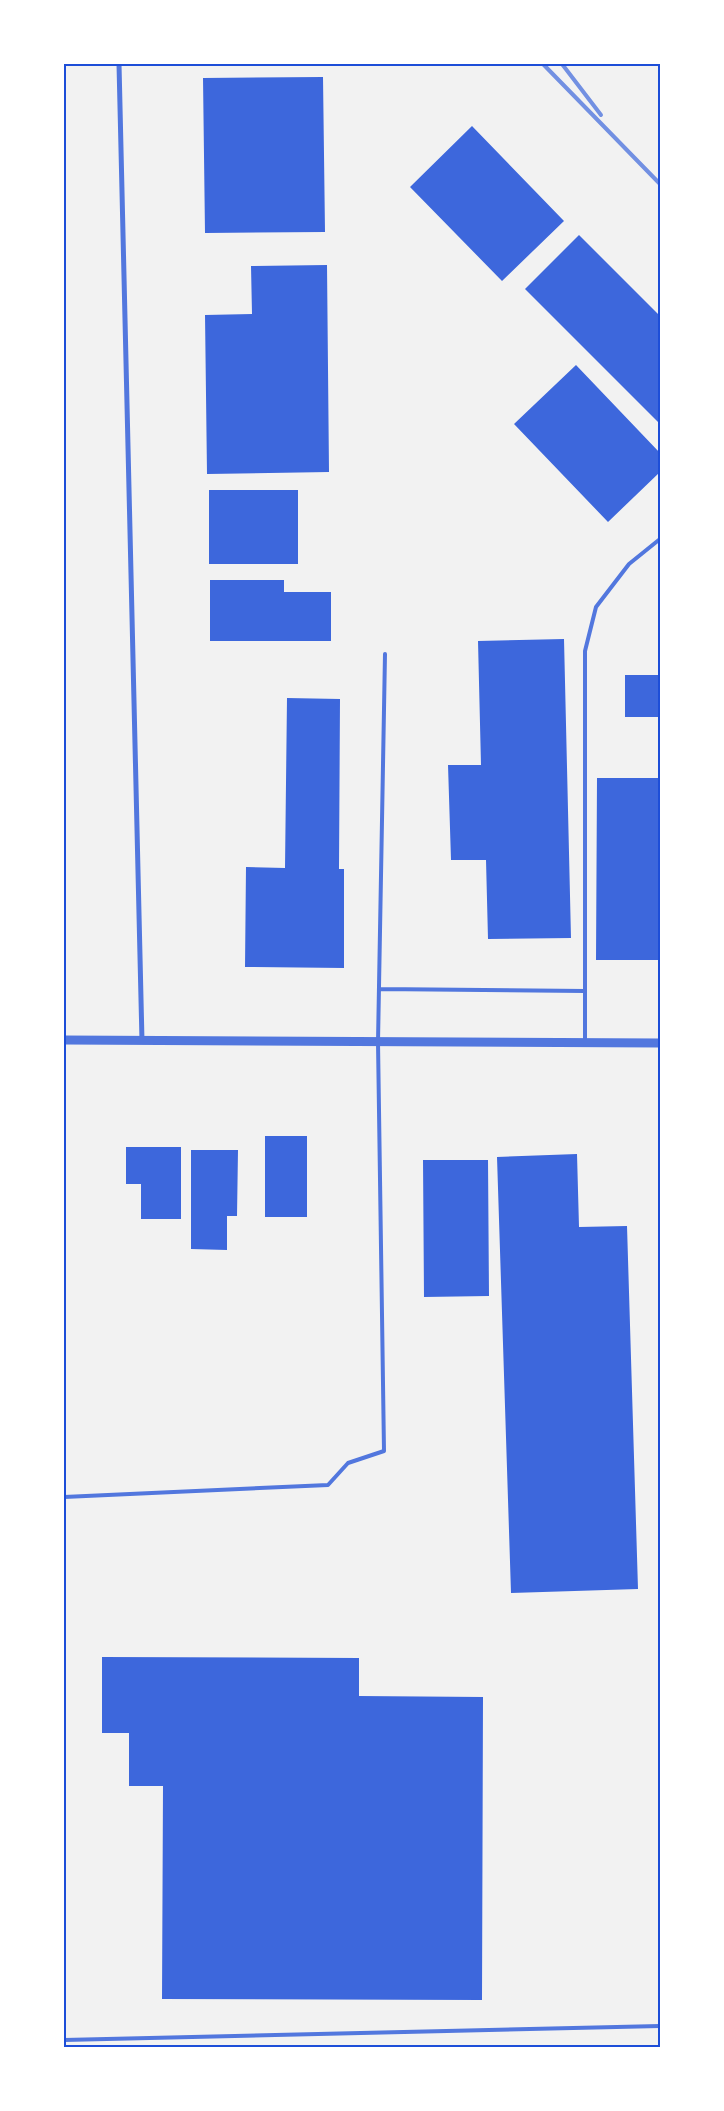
<svg xmlns="http://www.w3.org/2000/svg" width="724" height="2111" viewBox="0 0 724 2111" font-family="'Space Grotesk',sans-serif">
<style>
.building{fill:#3d67dc}
.lines{fill:none;stroke-linecap:round;stroke-linejoin:round}
.service{stroke:#5277de;stroke-width:4}
.minor{stroke:#5277de;stroke-width:5}
.tertiary{stroke:#5277de;stroke-width:9}
.rail{stroke:#7290e2;stroke-width:4}
.neatline{fill:none;stroke:#1d4ed8;stroke-width:2}
</style>
<rect width="100%" height="100%" fill="#f2f2f2"/>
<path class="building" d="M323 77 325 232 205 233 203 78Z
M472 126 564 221 502 281 410 187Z
M579 235 660 316V424L525 289Z
M327 265 329 472 207 474 205 315 252 314 251 266Z
M576 365 660 453V472L608 522 514 424Z
M209 490H298V564H209Z
M210 580H284V592H331V641H210Z
M659 624H660V756H658V717H625V675H658Z
M564 639 571 938 488 939 486 860H451L448 765H481L478 641Z
M287 698 340 699 339 869H344V968L245 967 246 867 285 868Z
M597 778H660V960H596Z
M265 1136H307V1217H265Z
M126 1147H181V1219H141V1184H126Z
M191 1150H238L237 1216H227V1250L191 1249Z
M577 1154 579 1227 627 1226 638 1589 511 1593 497 1157Z
M423 1160H488L489 1296 424 1297Z
M64 1216H66V1248H64Z
M102 1657 359 1658V1696L483 1697 482 2000 162 1999 163 1786H129V1733H102Z"/>
<g class="lines">
<path class="service" d="M379 989 585 991
M585 1041V651L596 607 629 564 660 539
M64 1497 328 1485 348 1463 384 1451 378 1042 385 654
M64 2040 660 2026"/>
<path class="minor" d="M119 64 142 1041"/>
<path class="tertiary" d="M64 1040 660 1043"/>
<path class="rail" d="M543 64 660 184
M562 64 601 115"/>
</g>
<rect width="724" height="2111" fill="none" stroke="#ffffff" stroke-width="130"/>
<rect x="65" y="65" width="594" height="1981" class="neatline"/>
</svg>
